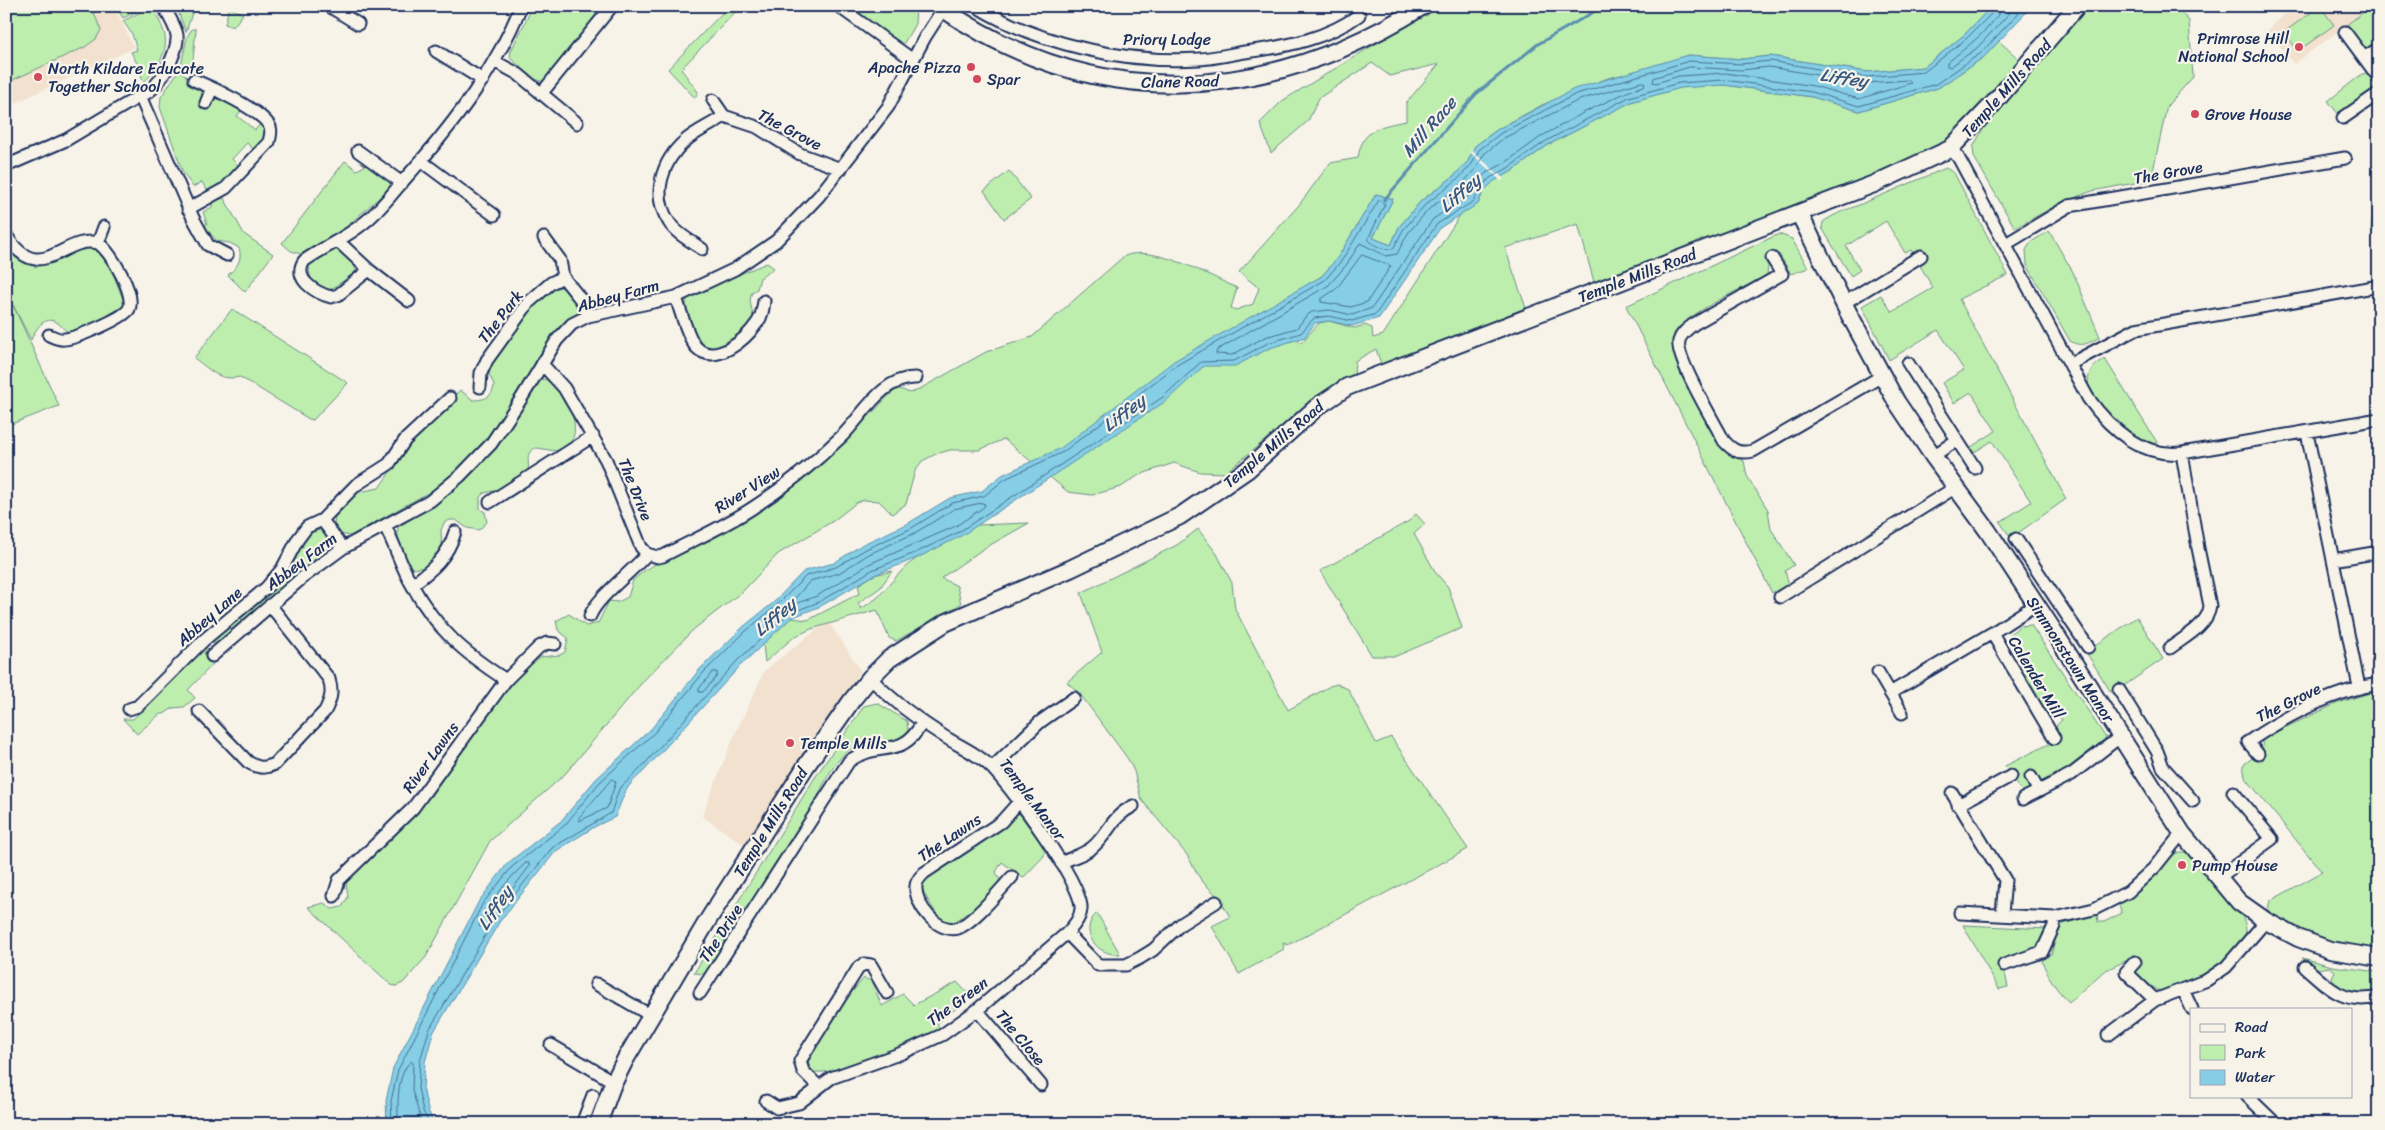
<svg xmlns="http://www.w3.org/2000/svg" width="2385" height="1130" viewBox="0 0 2385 1130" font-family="Sriracha,sans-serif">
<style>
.built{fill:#f1e1ce}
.green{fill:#bdeeae;stroke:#6c8e86}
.water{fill:#85cee5;stroke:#5b8eaf}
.pier{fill:#f7f3e8}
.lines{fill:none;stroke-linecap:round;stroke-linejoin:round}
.shore{stroke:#456f94;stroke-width:1}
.stream{stroke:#5b8eaf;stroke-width:3}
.street-casing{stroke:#1b2f5e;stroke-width:15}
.secondary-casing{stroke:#1b2f5e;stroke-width:20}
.street{stroke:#f7f3e8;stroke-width:11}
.secondary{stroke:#f7f3e8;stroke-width:16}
.poi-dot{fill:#d1495b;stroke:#f7f3e8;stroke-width:2}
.labels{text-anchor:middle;stroke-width:4.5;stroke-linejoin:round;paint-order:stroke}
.poi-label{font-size:16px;fill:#1b2f5e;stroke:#f7f3e8;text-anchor:start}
.street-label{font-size:16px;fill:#1b2f5e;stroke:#f7f3e8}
.water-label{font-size:18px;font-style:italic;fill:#365780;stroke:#f7f3e8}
</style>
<rect width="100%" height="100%" fill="#f7f3e8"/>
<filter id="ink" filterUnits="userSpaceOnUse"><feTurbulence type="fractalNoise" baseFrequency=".02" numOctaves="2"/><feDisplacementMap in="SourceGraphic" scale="10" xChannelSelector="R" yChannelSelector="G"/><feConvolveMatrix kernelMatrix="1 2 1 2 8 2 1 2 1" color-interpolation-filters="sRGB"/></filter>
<g filter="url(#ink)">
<path class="built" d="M6 6H114L134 48 6 107Z
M2291 6H2372L2294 64 2268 30Z
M828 621 859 668 860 672 811 742 746 846 702 816 732 741 765 670Z"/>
<path class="green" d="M6 6H91L101 30 96 39 85 47 6 83Z
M115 6H141L136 12 123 18Z
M144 6H153C156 15 161 23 164 32 170 51 156 70 144 82L140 73 141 71 131 52 137 50 132 34 123 21 139 13Z
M176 6 194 7 186 32Z
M533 6H608L544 82 535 79 510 58 511 51Z
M729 6H741L681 69 698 92 695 98 668 69Z
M847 6H916L915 24 901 48Z
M1438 6H1992L1964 35 1924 67 1868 72 1770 56 1742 59 1688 55 1643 70 1608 78 1542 105 1498 129 1475 146 1468 161 1455 175 1421 201 1399 227 1391 245 1373 238 1393 199 1376 194 1338 257 1322 276 1275 304 1301 343 1319 323 1329 321 1354 328 1365 325 1372 328 1373 338 1383 335 1462 212 1478 204 1483 192 1494 181 1511 172 1548 145 1631 102 1681 87 1724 85 1812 97 1859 111 1938 88 1984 57 1999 41 2023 63 1948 143 1857 184 1767 216 1594 282 1578 224 1505 248 1526 308 1382 367 1376 349 1355 361 1354 376 1343 379 1309 404 1225 473 1200 472 1174 463 1139 475 1121 487 1092 495 1068 492 1004 439 979 450H950L936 454 922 461 915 471 906 504 892 514 879 501 864 500 856 503 833 521 778 554 743 591 694 629 645 679 565 774 490 841 426 957 403 983 396 986 391 985 308 907 324 903 332 909 342 907 348 897 346 883 348 879 407 823 430 797 505 692 525 668 541 657 560 655 565 652 568 638 558 630 556 621 569 614 586 626 598 623 609 601 618 602 628 597 633 580 644 571C676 550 714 539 746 518 802 483 849 438 894 390L897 388 910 393 916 391 986 352 1032 337 1123 257C1150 242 1210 276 1237 288L1231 308 1236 310 1253 304 1259 288 1239 272 1299 205 1330 163 1358 158C1362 128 1381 126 1406 121V103L1439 64 1390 76 1372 63 1319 98 1308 121 1271 153 1260 123 1282 101Z
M2083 6H2176L2189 21 2193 77 2167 106 2151 180 2092 191 2061 203 2015 228 1974 157 1973 147 1982 131Z
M2320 6 2334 25 2298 51 2284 32Z
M229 7 243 14 233 27 225 24Z
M2369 8 2379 21V43L2369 48 2360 46 2345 26Z
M192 29H196L192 70 181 66 187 37Z
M179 70 202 90V103L210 106 213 100 221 97 243 108 237 116 255 130 262 122 267 127 265 138 254 150 247 143 232 159 239 166 222 184 208 192 202 182 193 187 183 173 160 107 161 97Z
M2367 73 2373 81V90L2339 115 2328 101 2362 74Z
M345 161 357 170 368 164 389 180 391 187 345 228 301 254 291 251 282 243Z
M1946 168 1954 173 2008 275 1959 299 2066 499 2011 538 2000 522 2031 502 1992 441 1973 453 1971 447 1996 431 1971 392 1954 403 1942 383 1964 370 1938 330 1889 360 1862 306 1881 295 1892 312 1933 288 1911 250 1905 253 1886 221 1846 246 1860 270 1851 276 1822 228 1823 222C1833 215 1842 211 1854 207Z
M1009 171 1031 199 1004 219 984 191Z
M224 198 244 234 273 254 245 292 228 275C236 268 243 260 239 248L230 243 217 241 204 226 207 224 203 212 212 207V202Z
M2374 203 2379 211V237L2371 229Z
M2049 231 2073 272 2100 337C2089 343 2081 348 2070 341L2027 265 2026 250 2031 242Z
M1779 234 1792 239 1808 268 1791 274 1779 254 1765 261 1768 266 1767 275C1744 288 1690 311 1677 331 1672 338 1673 345 1675 353L1731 454 1744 461 1747 476 1768 510 1771 529 1794 565 1785 571 1788 581 1786 585 1772 593 1626 306Z
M6 244C40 290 61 241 98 250L109 263 125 304 120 312 71 333C65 331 62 327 58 323 44 314 35 330 31 340L13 305 59 406 6 426Z
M338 249 354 264 356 270 354 273 332 289C314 292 307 277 310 262Z
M767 263 774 268 760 278 757 289 752 292C746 305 758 314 750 325 746 331 738 335 732 339 725 344 715 351 707 348 696 345 682 310 687 300 688 297 692 294 695 292Z
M560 287 569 292 576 302 579 309 577 315 553 336 492 433 463 464 435 489 350 536 340 534 334 524 335 518 353 496 359 492 379 488 411 442 457 400 454 396 460 390 473 400C485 400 493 397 494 385L489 374C491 354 541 292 560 287Z
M232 309 348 383 313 420 309 419 240 377C218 381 212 371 194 358Z
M2105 359 2158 444C2127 440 2056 383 2105 359Z
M544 379C563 387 591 436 562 449 553 453 545 448 535 448 524 455 530 460 528 471L498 490 484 493 480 497V509L485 512 487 522 479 530 467 528 456 520H450L444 523 441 530 442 550 425 567 413 569C404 560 396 540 398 527 434 505 469 481 496 447 513 427 525 403 539 382Z
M1416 514 1425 524 1414 534 1436 573 1448 587 1462 628 1396 656H1372L1320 571 1409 521Z
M1029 523 983 549 941 578 957 586 961 604 896 641 889 638 877 610 811 629 794 637 765 662 763 644 791 618 808 620 860 593 858 585 874 575 892 571 880 588 858 603 861 609 877 598 905 567 917 558 977 525Z
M1198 529 1217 554 1232 583 1235 609 1288 710 1330 686 1337 684 1348 689 1376 743 1391 737 1468 849 1288 945 1283 943 1284 949 1239 974 1212 926 1230 917 1219 898 1201 880 1187 855 1141 799 1134 771 1128 759 1080 694 1067 682 1102 652 1081 593 1177 545Z
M320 530 328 536 329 544 326 550 217 644 211 643 209 640C238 615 268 593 292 564 303 550 300 534 320 530Z
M2137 617 2163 659 2112 694 2086 652Z
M2031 625 2106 738 2066 770 2045 782 2042 783 2037 774 2026 780 2030 789 2023 793 2005 766 2059 739C2055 730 2054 726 2062 720L2055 710 2046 716 2017 666 2026 661 2010 634 2020 626Z
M205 647 208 649 204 653 213 664 188 690 195 698 184 707 173 708 164 714H160L137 734 123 719H133Z
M2379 690V950C2337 949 2303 934 2267 913L2270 901 2322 872 2245 777 2243 765 2263 750 2262 742 2265 737 2338 703Z
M877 703 907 721 908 731C891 750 860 739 846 752 824 773 817 803 803 828 776 878 738 922 710 971L705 974 694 973 814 779 864 706Z
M1019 813 1026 820 1045 850 1044 856 1023 878 1002 862 996 872 1000 880 996 892 955 922 945 921 937 915 925 895 921 886 923 881Z
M2179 852H2186L2242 916C2245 923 2248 930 2244 938 2235 957 2181 994 2161 991 2155 990 2140 978 2136 973 2134 969 2133 962 2132 958L2104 971 2069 1002C2056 990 2048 977 2042 961L2051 954 2060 925 2097 914 2098 922H2104L2122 913 2118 903 2169 857Z
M1097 913 1120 954C1098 957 1077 931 1097 913Z
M1963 925 2048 929 2040 946 2002 960 2008 987 1999 989Z
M2302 958 2332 966 2379 972V991C2365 996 2345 994 2334 985L2332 977 2335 971 2330 967 2317 969Z
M864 978 871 981 882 1006 903 994 914 1005 957 982 971 997 937 1023 941 1030C908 1044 848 1075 813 1072L808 1063 812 1054 846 999Z"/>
<path class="water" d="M1992 6H2032L1984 57 1938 88 1859 111 1812 97 1724 85 1681 88 1631 102 1548 145 1511 172 1494 181 1483 192 1478 204 1441 227 1379 318 1352 326 1329 321 1315 323 1305 337 1270 348 1235 366H1204L1166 401 961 536 917 558 874 575 821 606 791 618 741 665 643 772C623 789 625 794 615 817L596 826 556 851 500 921 433 1033 425 1062 423 1088 428 1110 434 1124H387L386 1101 393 1068 479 901 508 863 561 821 596 779 651 729 700 669 743 627 773 603 804 571 834 563 863 544 907 524 950 498 982 491 1002 475 1061 448 1174 361 1322 276 1338 257 1376 194 1393 199 1373 238 1391 245 1399 227 1421 201 1455 175 1468 161 1475 146 1498 129 1574 89 1688 55 1742 59 1770 56 1868 72 1924 67 1964 35Z"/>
<path class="pier" d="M1471 150 1504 179 1501 181 1470 152Z"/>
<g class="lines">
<path class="shore" d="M2001 6C2000 23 1960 52 1947 63V66L1950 67 1977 48 2016 6
M1690 67 1741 70 1769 67 1866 83 1908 80 1911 83 1859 99 1814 86 1725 73 1679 76 1656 83 1653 82 1654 78Z
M1642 82 1645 83 1644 86 1627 92 1585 112 1542 136 1505 163 1486 173 1474 185 1469 196 1433 219 1372 308 1352 315 1330 310 1312 312 1306 316 1297 328 1265 337 1232 355 1216 354 1217 350 1329 285 1347 264 1360 243 1386 256 1397 254 1408 233 1429 209 1463 183 1477 167 1484 154 1504 138 1579 100Z
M1362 255 1391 266 1367 302 1351 307 1321 302V299L1336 289Z
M982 503 985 504 984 507 956 526 869 564 817 596 792 605 790 604 810 581 839 573 869 554 913 534 954 509Z
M713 672H717V676L703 692H699V689Z
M612 779 616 782 607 808 579 821V818Z
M526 863H529V867L484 927H480L479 924C491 902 507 879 526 863Z
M392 1124 391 1101 398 1070 483 903 512 867 565 825 599 783 655 732 704 672 746 631 776 606 806 576 836 567 866 549 910 529 952 503 984 496 1005 479 1063 452 1177 365 1325 280 1342 260 1379 200 1385 204 1368 239C1373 246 1386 251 1393 249L1403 230 1425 205 1459 178 1472 164 1479 150 1501 133 1576 94 1689 61 1741 64 1770 61 1867 77 1924 72 1967 38 1993 12 1995 6
M398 1124C398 1105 396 1075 411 1061L413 1063 412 1090 422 1124
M429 1124 423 1111 418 1088 420 1061 429 1030 495 919 552 848 611 813 619 789 640 769 737 661 788 614 819 602 872 570 915 553 959 532 1163 397 1201 362 1234 361 1268 343 1301 333 1314 318 1329 316 1352 321 1376 314 1437 224 1474 201 1479 189 1490 178 1508 168 1546 141 1629 97 1679 83 1724 80 1812 92 1859 106 1936 84 1981 53 2025 6"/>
<path class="stream" d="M1384 200 1476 94 1538 44 1604 6"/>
<g class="street-casing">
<path id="street" d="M329 6 358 24
M838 6 913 60
M976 6C1038 44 1127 64 1199 59 1217 58 1235 53 1252 51 1289 46 1328 38 1359 15
M2345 32 2379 78
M436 51 483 80
M2364 58 2379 48
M494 61 518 74 577 123
M541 94 612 6
M140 96 193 218 208 245 227 255
M713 100 724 116 757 127 800 154 841 169
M206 103 212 88
M2343 118 2379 93
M1950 149 1958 157 2088 398C2111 430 2141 457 2182 453L2379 419
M358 151 402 183
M421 161 494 215
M6 166 66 140 140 96C158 92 179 52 177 35 175 25 168 16 164 6
M188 209 226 188 269 142C270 137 272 132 270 127 263 111 211 87 194 80
M6 235C40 289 63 234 98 243 111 251 136 295 129 309 124 318 75 339 64 339 59 340 54 337 49 335
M544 238 560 260 563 277 582 301 588 316
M339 242 369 270 409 301
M98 243 104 227
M2006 244 2069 206 2345 158
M702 249C691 241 675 233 669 222 651 195 662 161 685 141 696 131 712 125 724 116
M1772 258 1782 274 1694 324C1688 329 1681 333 1679 341 1675 358 1715 423 1724 441 1733 451 1739 454 1753 451L1882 376
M369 270 338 295 331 297C316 293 292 279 304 261 324 247 346 238 365 222 383 208 396 188 412 171 455 122 497 67 521 6
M676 297C680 310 688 338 696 347 715 367 746 339 757 323 762 317 763 309 764 301
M1844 303 1921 256
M1908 363 1975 468
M542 364 564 388 606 460 641 547 647 554
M2070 364 2136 329 2379 286
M480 387 481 373 487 360 529 302 551 283 563 277
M2307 433 2359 687
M1933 456 1957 440
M490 502 593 436
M322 520 343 548
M385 526C395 545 401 566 412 585 437 630 464 653 506 680
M2016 539 2088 647
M647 554 658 557 663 556C693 540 726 526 754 507 785 487 814 463 841 437 863 416 881 377 916 378
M2333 560 2379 552
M412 585C433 569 447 558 455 532
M1780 597 1956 487
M590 616C597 597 632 572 647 554
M1992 633 2054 738
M2170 648C2185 637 2208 625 2210 606L2198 548 2182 453
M212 656 302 578 343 548 430 501 460 476 491 444 521 399 557 340 572 324 588 316 676 297 735 269 776 241 819 196 888 107 925 37 943 9
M1878 672 1902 713
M2119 690 2157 751 2163 767 2193 801
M1890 693 1992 633 2035 605
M129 709 138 706 204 640 266 588 282 569 298 539 307 527 322 520 356 485 389 464 405 440 450 398
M199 711 248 762C258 768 263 769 275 764L325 711C331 699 333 692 329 679L270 605
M2258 754 2248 742C2286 716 2333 691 2379 684
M992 768 1040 722 1074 698
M2031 777 2038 790
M1952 793 2005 880 2002 914
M2023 799 2072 774 2121 736
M1958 805 2011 776
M1061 863C1072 857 1087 854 1095 845 1111 829 1112 817 1133 806
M1012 877C1001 889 973 923 958 928 938 934 914 904 916 886 916 881 921 876 924 873L1001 822 1018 803
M2218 878 2272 839 2233 792
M334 896 339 880 413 808 506 680 539 647 547 643 555 644
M1960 913 2055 918 2094 909 2128 892 2154 868 2182 833
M1067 933 1098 965H1126L1140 958 1153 950 1181 924 1216 902
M2135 962 2126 972 2155 1000
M2004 965 2042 952 2054 926 2055 918
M2305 967C2329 988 2343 1005 2379 997
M596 984 650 1015
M2183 990 2192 1009
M700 993 849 761C879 740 902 760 922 723
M977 1010 1041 1085
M2108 1035 2155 1000 2207 980 2226 967 2266 921
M551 1045 614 1082
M819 1087 803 1071 800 1061 859 967 864 964 871 965 887 993
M2247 1096 2276 1124
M766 1101 777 1108 799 1103 831 1078 902 1053 942 1035 977 1010 1067 933C1074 926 1082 916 1081 906 1078 878 1014 792 993 769 980 755 961 747 945 737 918 720 893 701 870 678
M582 1124 593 1095"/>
</g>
<g class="secondary-casing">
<path id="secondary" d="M939 6C1093 114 1266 105 1423 6
M1799 213 1848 312 1896 401 1933 456 1988 531 2051 627 2182 833 2239 902 2266 921 2298 938 2330 950 2379 958
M598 1124 612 1086 625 1060 708 920 806 766 852 700 870 678 889 659 945 623 1070 569 1180 516 1247 470 1317 407 1347 387 1874 184 1950 149 1993 104 2077 6"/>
</g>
<use href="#street" class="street"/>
<use href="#secondary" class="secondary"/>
</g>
</g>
<g class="poi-dot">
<circle cx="2299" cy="47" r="5"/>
<circle cx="971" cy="67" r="5"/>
<circle cx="38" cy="77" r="5"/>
<circle cx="977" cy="79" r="5"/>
<circle cx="2195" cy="114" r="5"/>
<circle cx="790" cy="743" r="5"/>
<circle cx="2182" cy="865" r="5"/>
</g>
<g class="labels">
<g class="poi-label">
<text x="2289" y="44" text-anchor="end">Primrose Hill<tspan x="2289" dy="18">National School</tspan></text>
<text x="961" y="73" text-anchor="end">Apache Pizza</text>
<text x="48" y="74">North Kildare Educate<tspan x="48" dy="18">Together School</tspan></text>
<text x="987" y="85">Spar</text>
<text x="2205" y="120">Grove House</text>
<text x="800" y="749">Temple Mills</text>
<text x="2192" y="871">Pump House</text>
</g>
<g class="street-label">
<text x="1167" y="45">Priory Lodge</text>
<text transform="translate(1180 81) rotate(-1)" y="6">Clane Road</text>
<text transform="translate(2006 88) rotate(-48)" y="6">Temple Mills Road</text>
<text transform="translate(790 129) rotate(28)" y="6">The Grove</text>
<text transform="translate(2168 172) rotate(-10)" y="6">The Grove</text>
<text transform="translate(1637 275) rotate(-21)" y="6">Temple Mills Road</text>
<text transform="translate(618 295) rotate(-15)" y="6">Abbey Farm</text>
<text transform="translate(500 316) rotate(-52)" y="6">The Park</text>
<text transform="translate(1273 444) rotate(-40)" y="6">Temple Mills Road</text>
<text transform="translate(636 489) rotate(68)" y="6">The Drive</text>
<text transform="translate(747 489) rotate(-32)" y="6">River View</text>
<text transform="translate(301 561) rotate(-37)" y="6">Abbey Farm</text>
<text transform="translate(209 616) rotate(-41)" y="6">Abbey Lane</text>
<text transform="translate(2071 659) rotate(57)" y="6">Simmonstown Manor</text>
<text transform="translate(2037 677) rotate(59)" y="6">Calender Mill</text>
<text transform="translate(2288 702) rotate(-26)" y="6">The Grove</text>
<text transform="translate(430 757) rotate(-54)" y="6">River Lawns</text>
<text transform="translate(1033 799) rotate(53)" y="6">Temple Manor</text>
<text transform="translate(770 822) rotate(-58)" y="6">Temple Mills Road</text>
<text transform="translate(949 837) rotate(-34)" y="6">The Lawns</text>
<text transform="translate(720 933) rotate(-57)" y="6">The Drive</text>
<text transform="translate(957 1001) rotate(-36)" y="6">The Green</text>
<text transform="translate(1021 1037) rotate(50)" y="6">The Close</text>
</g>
<g class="water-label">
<text transform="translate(1844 78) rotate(8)" y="6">Liffey</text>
<text transform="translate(1429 127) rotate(-49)" y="6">Mill Race</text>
<text transform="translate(1460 193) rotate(-41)" y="6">Liffey</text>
<text transform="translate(1124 413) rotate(-37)" y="6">Liffey</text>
<text transform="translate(775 617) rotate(-40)" y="6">Liffey</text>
<text transform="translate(495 908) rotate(-56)" y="6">Liffey</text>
</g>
</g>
<rect width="2385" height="1130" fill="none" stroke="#f7f3e8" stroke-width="25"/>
<rect x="12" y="12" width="2360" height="1105" fill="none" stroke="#1b2f5e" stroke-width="2" filter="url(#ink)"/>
<rect x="2190" y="1008" width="162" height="90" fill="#f7f3e8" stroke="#9fa5b1"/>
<rect x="2200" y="1024" width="25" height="8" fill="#f7f3e8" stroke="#9fa5b1"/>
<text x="2235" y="1032" font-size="15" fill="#1b2f5e">Road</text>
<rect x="2200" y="1045" width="25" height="15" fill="#bdeeae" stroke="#9fa5b1"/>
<text x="2235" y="1058" font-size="15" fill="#1b2f5e">Park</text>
<rect x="2200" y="1070" width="25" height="15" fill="#85cee5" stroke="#9fa5b1"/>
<text x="2235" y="1082" font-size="15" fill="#1b2f5e">Water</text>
</svg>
